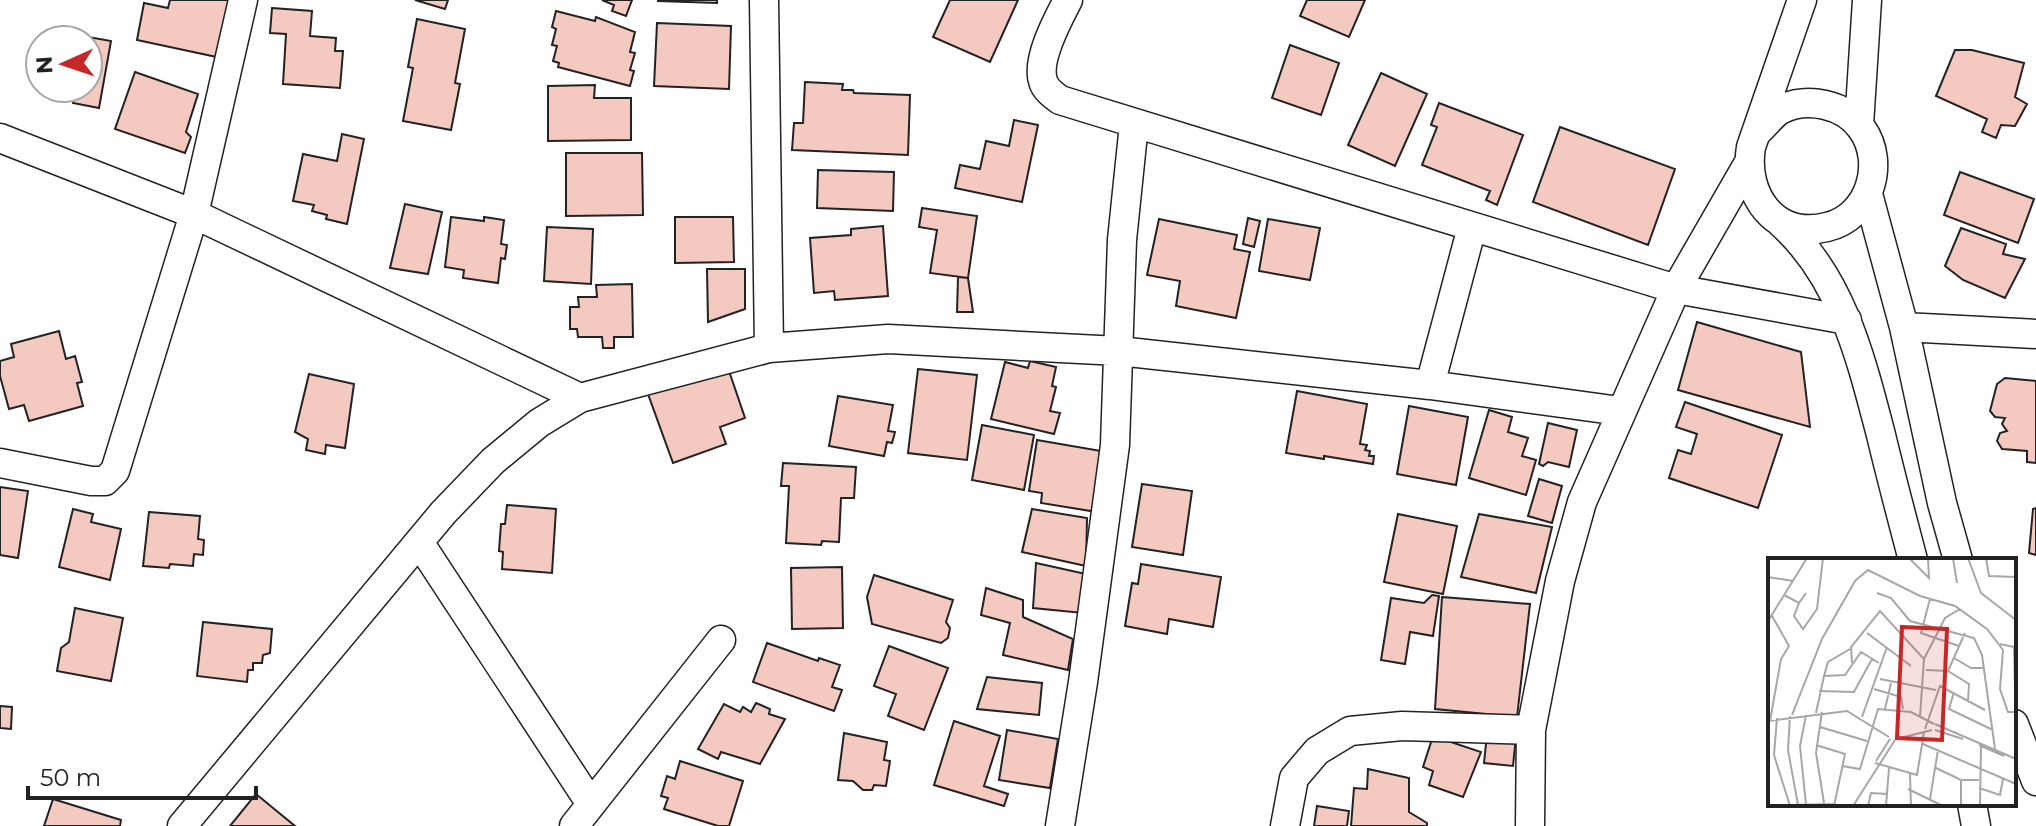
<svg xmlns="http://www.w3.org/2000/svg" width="2036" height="826" viewBox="0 0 2036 826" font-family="Montserrat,sans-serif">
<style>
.building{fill:#f3c9c0;stroke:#222;stroke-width:2}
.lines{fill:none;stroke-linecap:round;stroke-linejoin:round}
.street-casing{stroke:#222;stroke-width:31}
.street{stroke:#fff;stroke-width:28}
.inset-road{fill:none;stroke:#a7a7a7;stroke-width:2}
.view{fill:#c62828;fill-opacity:0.15;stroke:#c62828;stroke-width:4}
.inset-edge{fill:none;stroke:#222;stroke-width:4}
</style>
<rect width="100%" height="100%" fill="#fff"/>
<path class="building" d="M170 0H238L226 59 137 40 144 3 168 8Z
M415 0H448L445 9Z
M602 0H632L626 16 612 11 614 5Z
M658 0H717V3L658 1Z
M950 0H1018L990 62 933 37Z
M1307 0H1365L1349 37 1300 16Z
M272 8 312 11 310 36 336 38 335 51H343L340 88 283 84 286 34 270 33Z
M556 11 595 21 596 17 635 32 630 52 635 53 630 70 634 71 630 86 558 67 559 63 553 61 557 46 552 45 556 29 552 27Z
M417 19 465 29 455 83 460 84 451 130 403 121 413 68 408 67Z
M657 23 731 26 729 89 654 86Z
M66 33 111 41 99 108 73 103 74 96 56 92V88H88V40H64Z
M1290 45 1339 63 1321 115 1272 98Z
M1955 50H1972L2024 63 2015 97 2027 104 2015 126 2001 125 1996 138 1982 132 1987 119 1936 96Z
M135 72 198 94 186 132 191 137 185 153 115 129Z
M1381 73 1427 94 1395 166 1348 145Z
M805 82 843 84 842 90H853L854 93 910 95 908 155 792 150 794 123H803Z
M595 85 594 98H631V140L548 141V86Z
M1439 103 1523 135 1497 205 1486 200 1490 191 1422 165 1437 127 1431 125Z
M1014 120 1038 125 1022 202 955 188 960 165 980 169 986 141 1009 146Z
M1560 127 1675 169 1648 245 1533 202Z
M342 134 364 139 347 224 326 219 327 215 312 211 314 205 293 201 303 154 337 161Z
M566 153H642L643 215 566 216Z
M818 170 894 172 893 211 817 208Z
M1960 172 2034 199 2018 243 1944 215Z
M405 204 442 212 428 274 390 268Z
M922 208 977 216 968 278 930 273 937 230 919 227Z
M451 217 484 221V217L504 220 501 244 507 245 505 259 501 258 498 283 463 278 464 270 445 267Z
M675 217H733L734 262 675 263Z
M1248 218 1260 221 1254 247 1243 244Z
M1159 219 1237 235 1234 249 1250 252 1236 318 1176 306 1180 281 1147 275Z
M1268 219 1320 228 1310 280 1259 271Z
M883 226 888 296 835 300 834 291 814 293 810 238 851 235V229Z
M547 227 593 229 591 284 544 281Z
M1961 228 2006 244 2003 254 2025 259 2005 298 1963 280 1945 266Z
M707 269H745V309L708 322Z
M958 277 968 278 973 312H957Z
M632 284 633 337H614V348H603L602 337H578L577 329H570V307H579L578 297H597L596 285Z
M1697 322 1801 352 1810 427 1678 390Z
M59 331 66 359 75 356 82 382 77 383 83 406 29 421 24 405 9 409 0 376V361L14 357 11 344Z
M1030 361 1056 367 1052 386 1056 387 1050 411 1060 413 1054 434 991 419 1005 362 1028 368Z
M727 365 745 418 720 427 726 444 673 463 648 394Z
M918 369 977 375 967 460 908 453Z
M309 374 354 384 345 448 326 445 325 454 306 450 308 439 295 432Z
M2005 378 2036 381V463L2027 462V451L2002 449 1997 441 2000 433 2007 431 2002 424 2005 418 1995 417 1990 411 1997 384Z
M1297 391 1367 404 1360 444 1367 445 1365 450 1370 451 1369 456H1374L1373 464 1324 456V459L1286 453Z
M838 396 893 405 888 431 895 432 892 443 887 442 884 456 829 446Z
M1685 402 1782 435 1758 508 1669 478 1678 450 1691 454 1697 434 1676 427Z
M1409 406 1468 417 1456 485 1397 474Z
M1489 410 1512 417 1508 432 1528 438 1522 456 1536 460 1526 495 1469 478Z
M1548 423 1577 430 1569 467 1548 462 1543 466 1539 464Z
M982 425 1034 435 1024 490 972 480Z
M1037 440 1107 452 1097 512 1041 503 1042 493 1029 491Z
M783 463 856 467 854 498H841L839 542 822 541 821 545 786 543 789 486H781Z
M1539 479 1562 486 1552 523 1528 516Z
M1142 484 1192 491 1183 555 1132 547Z
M0 487 28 491 18 558 0 555Z
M507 505 556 509 552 573 502 569 503 552 499 551 501 524H505Z
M2036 508V555L2029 553 2033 509Z
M73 509 93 514 91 522 121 529 110 580 59 567Z
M1032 509 1087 518 1086 566 1022 552Z
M149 512 200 516 198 539 204 540 203 555 194 554 193 566 170 564 169 568 143 566Z
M1398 514 1457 526 1443 594 1384 582Z
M1479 514 1552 527 1536 593 1461 577Z
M1036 563 1086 574 1083 613 1033 608Z
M1141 564 1221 577 1213 627 1169 619 1167 634 1125 626 1132 583 1138 584Z
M842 567 843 628 792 629 791 568Z
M874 575 953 600 946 622 950 628 948 638 941 643 872 624 867 597Z
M986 588 1023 600V617L1073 639 1068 670 1003 655 1010 623 981 615Z
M1432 595 1439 596 1433 636 1410 632 1405 664 1381 660 1391 598 1424 603Z
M1442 597 1530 604 1517 717 1435 709Z
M75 608 123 618 111 681 57 671 61 648 69 642Z
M203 622 272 629 270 653 263 655 262 663H253V670H248L247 682 197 676Z
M767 643 818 661 819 658 840 665 832 687 842 690 834 711 753 682Z
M889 646 948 668 924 730 888 716 896 694 874 686Z
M987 677 1042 683 1039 715 977 709Z
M756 703 770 709 769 714 785 719 760 764 721 752 718 759 698 749 724 704 740 712 743 707 751 712Z
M0 706 12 707 11 729 0 728Z
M954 721 1000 736 984 786 1008 794 1004 806 934 785Z
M1007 730 1058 739 1050 788 999 780Z
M844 733 887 742 884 760 890 761 886 786 874 785 872 790H863L853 781 838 780Z
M1487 734 1516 736 1513 766 1484 763Z
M1433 736 1481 752 1463 797 1429 785 1433 771 1423 767Z
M680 761 743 781 729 826H718L664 809 668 798 661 796 667 776 675 779Z
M1368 769 1409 778V812L1427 823V826H1351L1354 788 1367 789Z
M256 794 295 826H230Z
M53 799 121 820 120 826H44Z
M1317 806 1349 811 1347 826H1314Z"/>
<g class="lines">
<g class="street-casing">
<path id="street" d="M764 0 769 348
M1068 0C1058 19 1036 59 1043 81 1045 89 1053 95 1060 100L1676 289 1847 320
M1859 125 1867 0
M1758 131C1765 125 1772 115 1780 110 1807 96 1845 104 1862 129 1886 163 1870 217 1827 227 1775 240 1743 195 1751 147L1802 0
M0 138 194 214 580 398
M1868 194 1904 327 1942 503 1958 560
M1780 222C1842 277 1861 359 1881 435 1891 477 1902 518 1913 560
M1904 327 2036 334
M1430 385 1472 227
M0 463 91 481H105L115 471 194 214 243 0
M419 542 591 804
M2014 724 2036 781
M1972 804 1976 826
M182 826 443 513 493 461 539 423 580 398 769 348 888 339 1119 351 1430 385 1620 411
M574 826 721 640
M1060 826 1083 682 1115 445 1122 240 1134 124
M1285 826 1294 778 1317 751 1350 731 1402 726 1531 730
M1530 826 1531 730 1560 581 1582 502 1676 289 1748 164"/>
</g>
<use href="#street" class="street"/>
</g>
<g transform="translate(1768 558)">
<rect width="248" height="248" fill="#fff"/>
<path class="inset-road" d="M141 0 161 20 160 0M185 0 189 25M200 0 213 35 248 62M218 0 221 18 248 19M0 19 25 23M109 35 123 40 142 63 206 80 214 97 227 191M16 37 31 45 38 35M162 41 153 75 191 88M31 45 26 58 35 71 49 51 55 0M0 63 39 0M99 75 143 108M232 86 246 89 247 128M186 100 203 110H215M156 101 177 60 192 51M84 105 83 89 112 53 156 101 152 158M158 112 180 113 201 126 200 143M180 113 197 75M56 118 60 104 82 91M112 121 168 132M106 131 133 139 135 151M51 133 86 134 104 101M186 134 181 151 225 172M117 151 123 125M54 154 48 195 56 245M48 155 56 118 77 117 93 94 111 105M24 157 54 81 87 23 100 12 152 38 187 48 219 71 235 92 232 131 240 154H248M22 158 20 192 30 247M94 159 119 89M9 160 6 197 22 248M0 163 79 153 121 179M2 163 13 101 21 88 4 58M167 166 248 201M52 169 99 183M157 171 172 128 217 152M167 172 195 181M128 181 164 172M155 186 248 226M48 187 77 196 66 248M211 187 236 198M108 203 122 181M107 205 149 217 156 174M74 208 92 211 110 151 143 154 166 166M168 210 193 222H211M142 216 143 248M211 230 232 237 235 221M140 231 175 248M162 241 170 192M38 246 32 188 38 157M22 247 66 246M85 248 127 182M100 248 103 235 119 236M118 248 121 210M193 248V222M212 248 213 186"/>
<path class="view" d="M134 69 179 71 174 182 129 180Z"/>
<rect width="248" height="248" class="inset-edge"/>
</g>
<g transform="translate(64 64) rotate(267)"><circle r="38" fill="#ffffff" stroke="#a7a7a7" stroke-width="2"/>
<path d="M0-6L14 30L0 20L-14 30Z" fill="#c62828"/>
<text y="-12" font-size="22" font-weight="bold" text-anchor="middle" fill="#222222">N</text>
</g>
<path d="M28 786v12h228v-12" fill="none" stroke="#222222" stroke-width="4"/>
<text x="40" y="786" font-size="24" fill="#222222" stroke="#ffffff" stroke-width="6" paint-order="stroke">50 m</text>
</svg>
